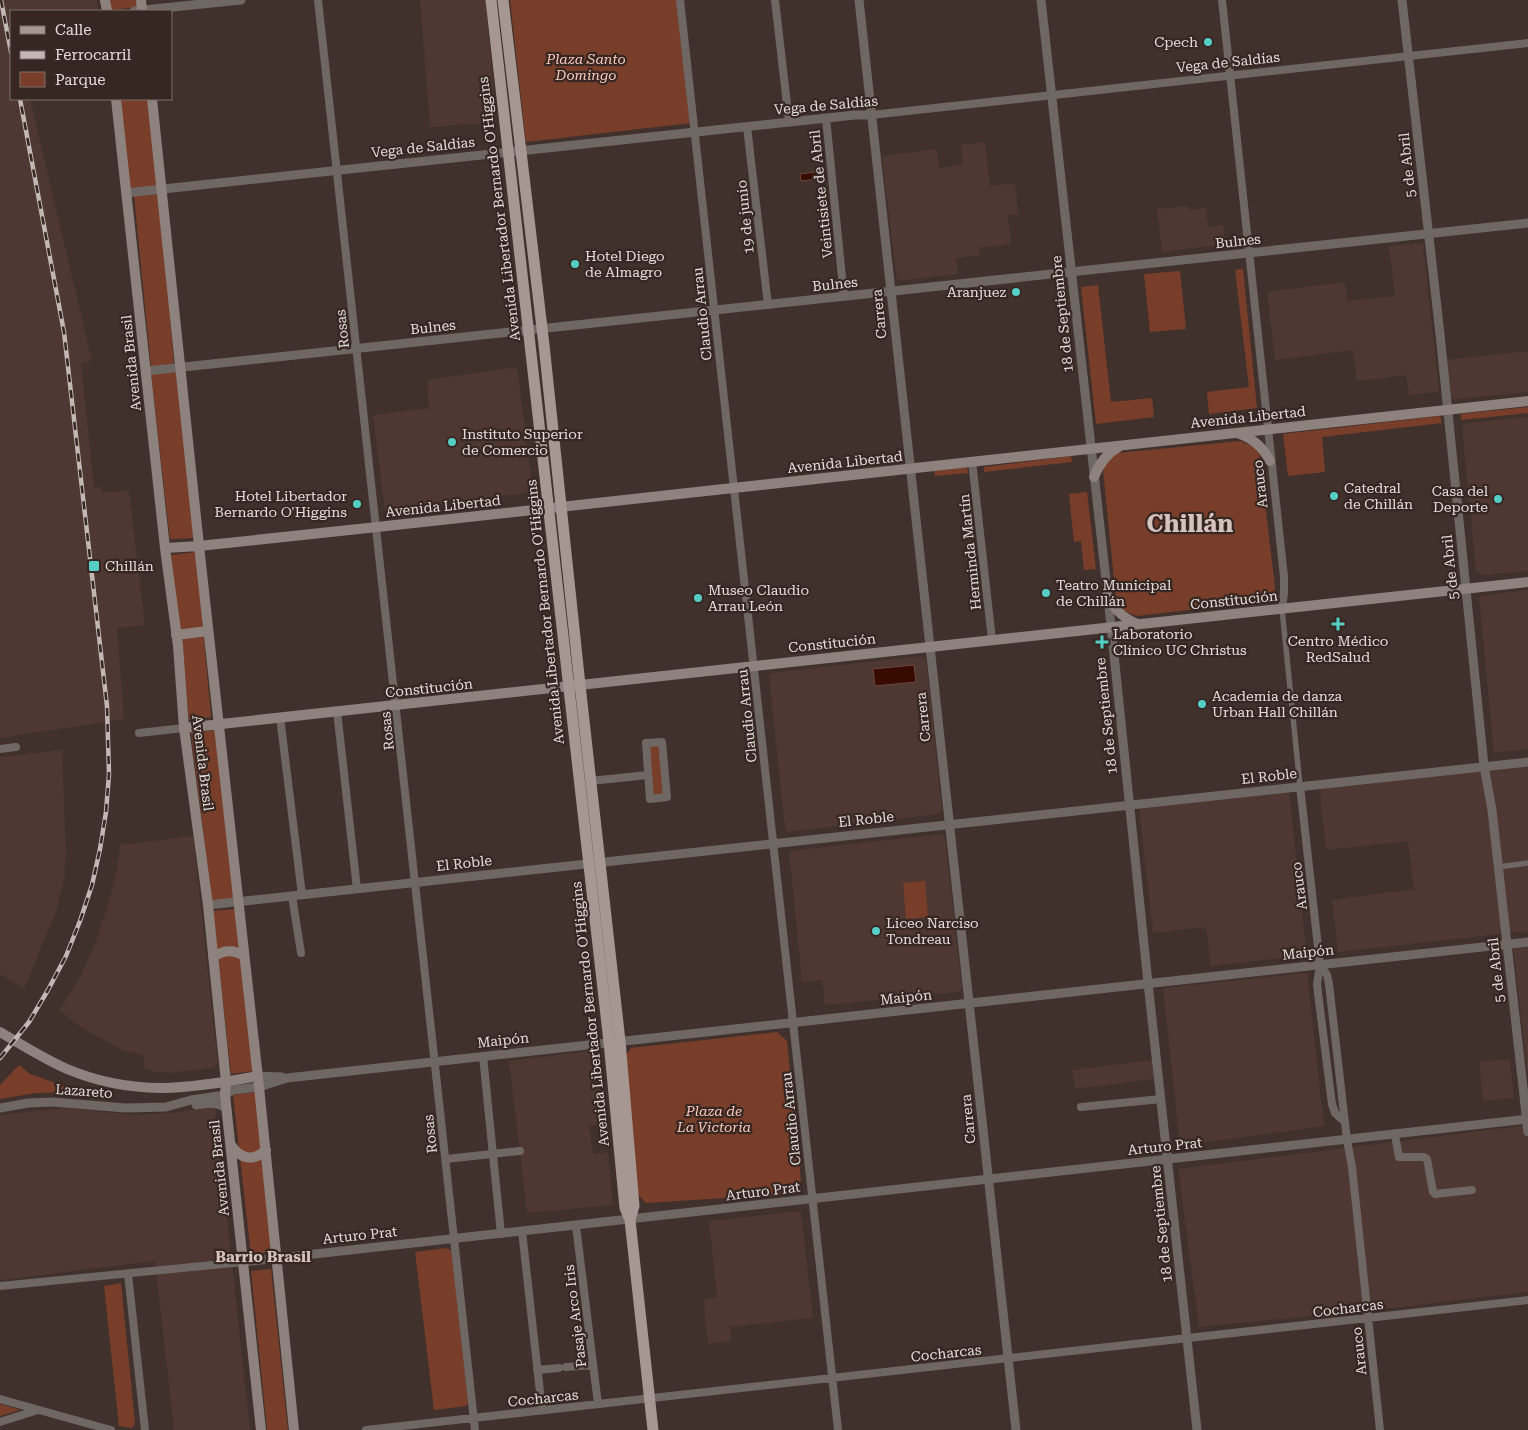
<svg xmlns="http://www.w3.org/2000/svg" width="1528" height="1430" viewBox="0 0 1528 1430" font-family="'Roboto Serif',serif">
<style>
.built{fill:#4e3831}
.green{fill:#793e2a}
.water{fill:#370b00;stroke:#6b4a41}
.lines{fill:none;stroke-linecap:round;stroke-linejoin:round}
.pedestrian{stroke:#6e6764;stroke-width:5.5}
.minor{stroke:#6e6764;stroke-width:8}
.tertiary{stroke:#6e6764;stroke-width:9}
.secondary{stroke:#8e827e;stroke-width:10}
.primary{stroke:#a79792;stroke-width:11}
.rail-casing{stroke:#c2b7b3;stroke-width:4.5}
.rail{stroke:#362722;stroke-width:2.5;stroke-dasharray:8;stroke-linecap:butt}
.poi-dot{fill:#55cec5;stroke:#362722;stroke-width:2}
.labels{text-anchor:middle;stroke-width:4.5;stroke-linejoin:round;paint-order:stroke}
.poi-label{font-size:14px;fill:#e5dcd8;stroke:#362722;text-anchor:start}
.park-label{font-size:14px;font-style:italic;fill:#fccab9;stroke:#362722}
.street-label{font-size:14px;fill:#e5dcd8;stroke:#362722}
.neighbourhood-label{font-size:15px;font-weight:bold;fill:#d7c3bd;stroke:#362722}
.town-label{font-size:24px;font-weight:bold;fill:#d7c3bd;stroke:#362722}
</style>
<rect width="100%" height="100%" fill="#40312c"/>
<path class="built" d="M0 0H97L98 11H11V99H30L92 361 81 363 94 487H101L102 493 129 490 145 625 117 628 124 719 0 738Z
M420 0H486L496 122 430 127Z
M985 142 990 186 1015 183 1018 214 1008 215 1011 244 979 248 980 255 956 258 958 274 897 281 882 156 937 149 939 168 963 165 961 145Z
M1188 206 1189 210 1206 208 1208 227 1223 225 1225 244 1162 252 1157 209Z
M1423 243 1439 392 1409 395 1406 375 1357 381 1353 350 1275 360 1267 292 1345 282 1347 301 1395 296 1389 246Z
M1528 351V392L1448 400 1445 360Z
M517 367 533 492 385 511 373 415 429 408 427 380Z
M1528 417V571L1482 575 1476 570 1462 428 1466 423Z
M1528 590V749L1494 753 1479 596Z
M921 656 926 659 942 810 938 814 788 832 785 829 769 676 771 673Z
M62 750 66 853 64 880 57 909 24 989 0 974V757Z
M1528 765V931L1338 952 1332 900 1414 889 1408 841 1326 850 1319 787Z
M1289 792 1307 955 1211 966 1206 927 1153 933 1139 808Z
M941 834 945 837 962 988 958 992 825 1005 822 980 802 982 789 851Z
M193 836 218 1063 213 1068 171 1073 155 1072 144 1068V1055L124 1051 79 1026 59 1010 80 977 95 944 108 905 117 868 120 845Z
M1528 944V1079L1513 945Z
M1307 973 1324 1126 1180 1146 1163 988Z
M596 1050 604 1124 589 1126 593 1154 608 1152 613 1205 527 1213 509 1061Z
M1510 1059 1514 1098 1483 1101 1479 1062Z
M1152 1060 1154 1079 1075 1089 1072 1070Z
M215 1107 250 1430H174L155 1261 0 1280V1115L64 1108 138 1115 170 1113Z
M1528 1125V1292L1374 1310 1199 1327 1178 1169Z
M801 1211 813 1318 730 1327 731 1341 708 1344 703 1299 717 1297 709 1221Z"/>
<path class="green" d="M109 0H137L138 7 110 10Z
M510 0H678L691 123 526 142Z
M120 99H148L158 186 130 190Z
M159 194 174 363 151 367 134 196Z
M1243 269 1257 408 1209 414 1207 392 1249 387 1235 270Z
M1180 271 1186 329 1150 332 1144 274Z
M1098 285 1111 402 1152 398 1154 417 1096 424 1081 287Z
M176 371 194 538 170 539 151 374Z
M1528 407V413L1461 420V414Z
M1440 416 1442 423 1322 437 1325 472 1288 476 1283 434Z
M1241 441 1253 447 1259 453 1275 587 1274 593 1264 601 1137 616C1127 613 1120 609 1116 599L1103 470C1104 459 1109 457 1118 453Z
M1071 456 1072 462 984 472V467Z
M967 467 968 473 935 476 934 471Z
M1087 492 1096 569 1084 570 1081 541 1074 542 1069 494Z
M196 552 211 717 189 720 171 555Z
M215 730 234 899 212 901 191 733Z
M660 743 665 796 652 797 647 745Z
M925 881 928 917 906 919 903 883Z
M235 909 253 1071 231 1074 213 911Z
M777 1032 787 1041 801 1182 787 1194 646 1203 636 1192 624 1058 631 1048Z
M19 1065 30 1074 81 1092 36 1093 0 1099V1085Z
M257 1092 274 1252 251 1255 233 1095Z
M447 1248 452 1251 468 1403 466 1406 434 1410 415 1252Z
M271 1269 288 1430H267L251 1271Z
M121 1283 135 1423 132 1428 119 1426 104 1286Z
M0 1404 20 1410 0 1416Z"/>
<path class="water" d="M817 172 818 179 801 181 800 174Z
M914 665 916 682 875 686 873 669Z"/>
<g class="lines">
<path class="pedestrian" d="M1282 609 1300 786
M1498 867 1528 863"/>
<path class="minor" d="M318 0 475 1430
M680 0 838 1430
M775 0 789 122
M1222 0 1284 577V593L1282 609
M871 115 1528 43
M826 118 844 297
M747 127 768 305
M972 461 992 640
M337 711 357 889
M280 717 302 895
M139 733 184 728
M662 742 667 797 650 799 646 743Z
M0 749 16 747
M590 781 648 775
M1300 786 1320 965 1317 984 1319 1001 1332 1104 1335 1113 1345 1122
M292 896 301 953
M1320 965 1327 975 1329 984 1347 1140 1352 1167 1380 1430
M483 1056 501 1234
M1081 1107 1161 1099
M1395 1135 1399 1157H1424L1427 1159 1433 1192 1435 1194 1472 1190
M446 1159 520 1151
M576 1226 598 1404
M522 1231 542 1410
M128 1274 145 1430
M0 1286 243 1262
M566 1367 593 1365
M537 1370 559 1368
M0 1399 111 1430
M0 1422 38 1410
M366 1430 1528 1300"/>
<path class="tertiary" d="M859 0 1016 1430
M1041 0 1110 616 1148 983 1197 1430
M1402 0 1440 334 1484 766 1492 810 1528 1132
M134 11 241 0
M126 193 855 115H871
M146 371 1528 223
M208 905 1528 762
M258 1076 282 1077
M196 1105C207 1103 217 1101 227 1109
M0 1108 28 1103 53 1102 125 1108 166 1107 191 1100 225 1095 233 1090 259 1087 287 1078 1528 942
M243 1262 1528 1119"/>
<path class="secondary" d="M105 0 107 11
M141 0 142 11
M116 99 165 548 178 646 184 728 208 905 226 1082 225 1095 261 1430
M152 99 200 555 259 1087 294 1430
M1237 433C1253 438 1263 447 1270 461
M1094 477C1099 464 1107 453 1120 446
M165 548 199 546 368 528 1528 401
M1107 596C1114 609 1124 619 1138 624
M176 635 208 631
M184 728 1528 582
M213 957C223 950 234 949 244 956
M0 1032C22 1045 44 1059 67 1069 134 1097 189 1089 258 1076
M231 1145C240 1159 253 1162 266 1150"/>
<path class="primary" d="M491 0 609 1042 625 1208 630 1220 653 1430
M503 0 544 345 580 685 620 1041 634 1206 630 1220"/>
<g class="rail-casing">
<path id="rail" d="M1 0 11 52
M0 1058 29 1022 48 990 66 956 80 921 92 885 100 849 106 812 109 774 107 706 64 332 20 99"/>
</g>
<use href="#rail" class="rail"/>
</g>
<g class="poi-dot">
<circle cx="1208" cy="42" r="5"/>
<circle cx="575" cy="264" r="5"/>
<circle cx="1016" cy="292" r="5"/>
<circle cx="452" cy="442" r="5"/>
<circle cx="1334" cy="496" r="5"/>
<circle cx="1498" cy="499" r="5"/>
<circle cx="357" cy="504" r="5"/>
<rect x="88" y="560" width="12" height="12" rx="2.5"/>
<circle cx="1046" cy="593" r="5"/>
<circle cx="698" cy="598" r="5"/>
<path d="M1335.5 616.5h5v5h5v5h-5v5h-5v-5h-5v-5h5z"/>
<path d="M1099.5 634.5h5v5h5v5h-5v5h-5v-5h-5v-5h5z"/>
<circle cx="1202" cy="704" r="5"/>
<circle cx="876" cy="931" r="5"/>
</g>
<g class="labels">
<g class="poi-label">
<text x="1198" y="47" text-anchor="end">Cpech</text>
<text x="585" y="261">Hotel Diego<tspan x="585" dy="16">de Almagro</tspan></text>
<text x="1006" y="297" text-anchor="end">Aranjuez</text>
<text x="462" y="439">Instituto Superior<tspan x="462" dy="16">de Comercio</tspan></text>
<text x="1344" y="493">Catedral<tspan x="1344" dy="16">de Chillán</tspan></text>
<text x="1488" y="496" text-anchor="end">Casa del<tspan x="1488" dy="16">Deporte</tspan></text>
<text x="347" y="501" text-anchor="end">Hotel Libertador<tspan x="347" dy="16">Bernardo O'Higgins</tspan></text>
<text x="105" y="571">Chillán</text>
<text x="1056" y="590">Teatro Municipal<tspan x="1056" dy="16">de Chillán</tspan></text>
<text x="708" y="595">Museo Claudio<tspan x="708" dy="16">Arrau León</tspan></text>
<text x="1113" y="639">Laboratorio<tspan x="1113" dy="16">Clínico UC Christus</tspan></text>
<text x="1338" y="646" text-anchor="middle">Centro Médico<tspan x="1338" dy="16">RedSalud</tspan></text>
<text x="1212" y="701">Academia de danza<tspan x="1212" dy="16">Urban Hall Chillán</tspan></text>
<text x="886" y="928">Liceo Narciso<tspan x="886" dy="16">Tondreau</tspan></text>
</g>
<g class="park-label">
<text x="586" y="64">Plaza Santo<tspan x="586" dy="16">Domingo</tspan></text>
<text x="714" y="1116">Plaza de<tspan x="714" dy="16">La Victoria</tspan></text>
</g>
<g class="street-label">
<text transform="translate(1228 62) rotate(-6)" y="5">Vega de Saldías</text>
<text transform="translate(826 105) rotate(-5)" y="5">Vega de Saldías</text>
<text transform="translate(423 147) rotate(-6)" y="5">Vega de Saldías</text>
<text transform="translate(1407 165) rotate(-96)" y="5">5 de Abril</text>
<text transform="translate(821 194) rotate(-96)" y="5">Veintisiete de Abril</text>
<text transform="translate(499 209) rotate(-97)" y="5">Avenida Libertador Bernardo O'Higgins</text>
<text transform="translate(745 217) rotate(-96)" y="5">19 de junio</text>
<text transform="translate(1238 241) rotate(-6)" y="5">Bulnes</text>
<text transform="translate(835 284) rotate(-6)" y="5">Bulnes</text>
<text transform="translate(702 314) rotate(-96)" y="5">Claudio Arrau</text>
<text transform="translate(879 314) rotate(-96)" y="5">Carrera</text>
<text transform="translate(1062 314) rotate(-96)" y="5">18 de Septiembre</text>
<text transform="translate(433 327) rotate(-6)" y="5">Bulnes</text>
<text transform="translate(342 329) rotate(-96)" y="5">Rosas</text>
<text transform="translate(131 363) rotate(-96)" y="5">Avenida Brasil</text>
<text transform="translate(1248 417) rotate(-6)" y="5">Avenida Libertad</text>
<text transform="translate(845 462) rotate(-6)" y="5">Avenida Libertad</text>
<text transform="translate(1260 484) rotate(-96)" y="5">Arauco</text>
<text transform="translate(443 506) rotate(-6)" y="5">Avenida Libertad</text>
<text transform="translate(970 552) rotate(-96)" y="5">Herminda Martín</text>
<text transform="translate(1450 567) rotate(-96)" y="5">5 de Abril</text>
<text transform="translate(1234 600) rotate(-6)" y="5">Constitución</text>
<text transform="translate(545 612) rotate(-96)" y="5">Avenida Libertador Bernardo O'Higgins</text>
<text transform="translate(832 643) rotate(-6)" y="5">Constitución</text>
<text transform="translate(429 688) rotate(-6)" y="5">Constitución</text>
<text transform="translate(747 716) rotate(-96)" y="5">Claudio Arrau</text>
<text transform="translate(1106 716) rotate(-96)" y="5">18 de Septiembre</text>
<text transform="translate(923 717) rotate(-96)" y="5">Carrera</text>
<text transform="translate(387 731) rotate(-96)" y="5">Rosas</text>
<text transform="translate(203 763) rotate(83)" y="5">Avenida Brasil</text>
<text transform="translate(1269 776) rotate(-6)" y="5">El Roble</text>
<text transform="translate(866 819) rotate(-6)" y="5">El Roble</text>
<text transform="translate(464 863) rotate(-6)" y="5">El Roble</text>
<text transform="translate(1299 886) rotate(-97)" y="5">Arauco</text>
<text transform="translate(1308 952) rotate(-6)" y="5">Maipón</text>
<text transform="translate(1496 970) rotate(-96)" y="5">5 de Abril</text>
<text transform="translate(906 997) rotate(-6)" y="5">Maipón</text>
<text transform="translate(590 1014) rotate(-96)" y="5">Avenida Libertador Bernardo O'Higgins</text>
<text transform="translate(503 1040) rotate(-6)" y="5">Maipón</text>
<text transform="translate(84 1091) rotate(4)" y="5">Lazareto</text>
<text transform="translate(791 1119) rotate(-96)" y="5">Claudio Arrau</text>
<text transform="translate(968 1119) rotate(-96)" y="5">Carrera</text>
<text transform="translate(430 1134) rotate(-96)" y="5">Rosas</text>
<text transform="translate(1165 1146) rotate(-6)" y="5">Arturo Prat</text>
<text transform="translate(219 1168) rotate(-96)" y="5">Avenida Brasil</text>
<text transform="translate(763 1191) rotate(-7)" y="5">Arturo Prat</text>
<text transform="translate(1161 1224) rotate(-96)" y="5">18 de Septiembre</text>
<text transform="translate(360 1235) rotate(-6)" y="5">Arturo Prat</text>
<text transform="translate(1348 1308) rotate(-7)" y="5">Cocharcas</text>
<text transform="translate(575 1316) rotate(-97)" y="5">Pasaje Arco Iris</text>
<text transform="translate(1359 1351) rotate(-96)" y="5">Arauco</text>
<text transform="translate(946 1353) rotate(-6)" y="5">Cocharcas</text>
<text transform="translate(543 1398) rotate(-6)" y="5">Cocharcas</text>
</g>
<g class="neighbourhood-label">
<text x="263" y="1262">Barrio Brasil</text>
</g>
<g class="town-label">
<text x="1190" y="532">Chillán</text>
</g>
</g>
<rect x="10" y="10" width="162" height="90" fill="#362722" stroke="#7c6f6b"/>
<rect x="20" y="26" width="25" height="8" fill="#a79792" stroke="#7c6f6b"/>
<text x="55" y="35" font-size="15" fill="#e5dcd8">Calle</text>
<rect x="20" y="51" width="25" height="8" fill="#c2b7b3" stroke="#7c6f6b"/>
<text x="55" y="60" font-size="15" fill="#e5dcd8">Ferrocarril</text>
<rect x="20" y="72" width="25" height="15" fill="#793e2a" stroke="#7c6f6b"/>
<text x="55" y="85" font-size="15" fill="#e5dcd8">Parque</text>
</svg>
